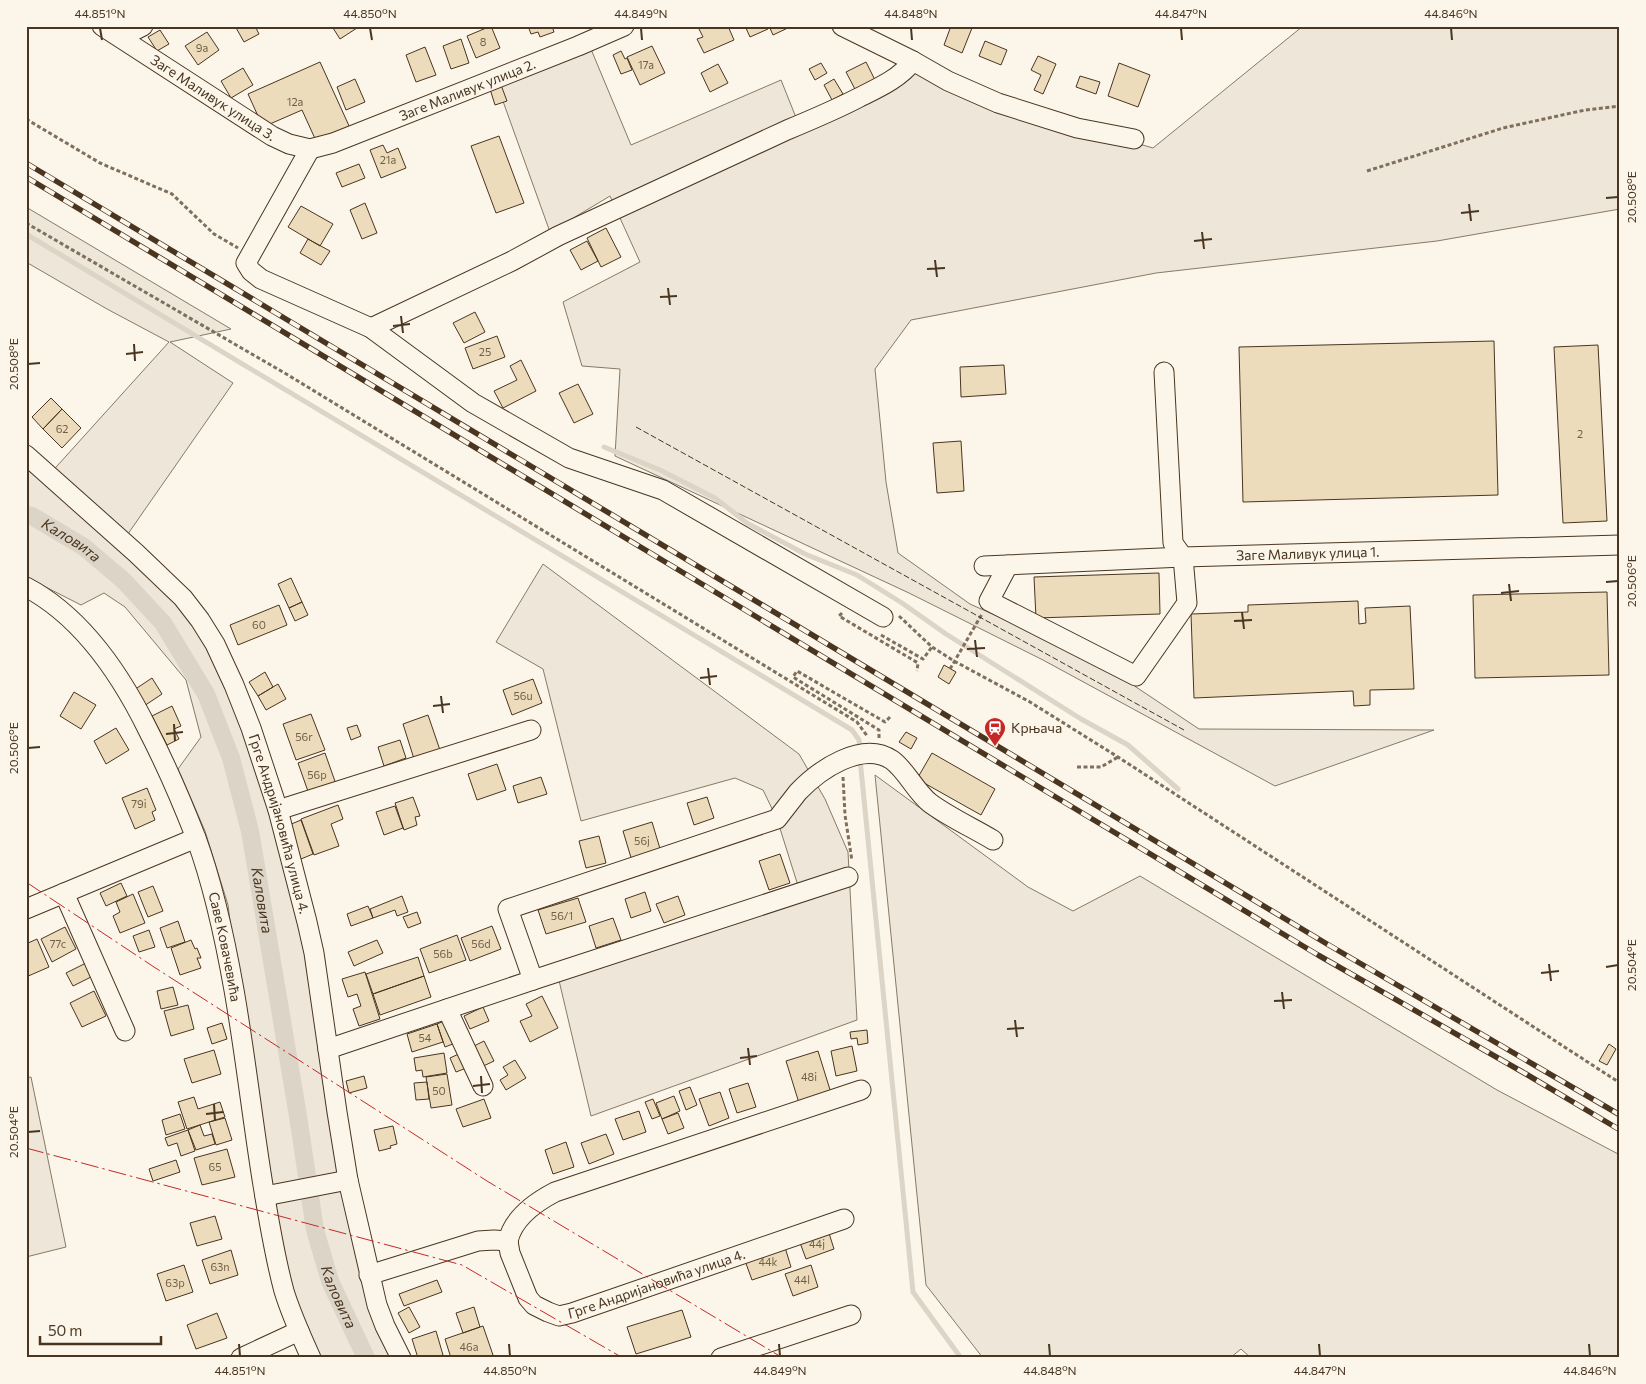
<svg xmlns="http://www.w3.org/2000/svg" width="1646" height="1384" viewBox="0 0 1646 1384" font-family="Commissioner,sans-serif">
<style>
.green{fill:#ede6d9;stroke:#887966}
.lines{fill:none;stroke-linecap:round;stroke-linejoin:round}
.stream{stroke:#dcd4c6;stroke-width:5}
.canal{stroke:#dcd4c6;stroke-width:18}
.building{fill:#ecdcbc;stroke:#4a3520}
.minor-casing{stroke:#4a3520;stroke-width:21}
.path{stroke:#7f6f5c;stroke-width:3;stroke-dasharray:4 2.5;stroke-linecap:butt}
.minor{stroke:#fbf6e9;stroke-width:19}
.rail-casing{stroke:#4a3520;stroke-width:5.5}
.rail{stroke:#fbf6e9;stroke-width:4;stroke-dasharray:11;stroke-linecap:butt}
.fence{stroke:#4a3520;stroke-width:1;stroke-dasharray:6 2.5;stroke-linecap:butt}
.power{stroke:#c62828;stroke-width:1;stroke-dasharray:18 4 2.5 4;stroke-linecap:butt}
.ticks{fill:none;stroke:#4a3520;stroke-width:2}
.labels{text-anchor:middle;stroke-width:4;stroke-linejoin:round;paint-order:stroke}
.number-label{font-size:11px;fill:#725f47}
.street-label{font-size:14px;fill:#4a3520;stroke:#fbf6e9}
.poi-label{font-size:14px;fill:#4a3520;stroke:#fbf6e9;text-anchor:start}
.water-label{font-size:15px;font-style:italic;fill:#4a3520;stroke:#fbf6e9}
.neatline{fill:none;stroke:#4a3520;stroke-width:2}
.ticks-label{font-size:12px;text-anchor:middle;fill:#4a3520}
</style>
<rect width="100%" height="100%" fill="#fbf6e9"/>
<path class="green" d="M1303 26H1620V209L1437 241 1156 273 911 320 875 369 886 482 898 553 970 604 1097 661 1199 729 1434 730 1275 786 1043 660 909 593 615 456 620 369 582 366 563 302 640 262 610 196 550 232 495 79 588 42 631 145 781 80 799 125 913 61 998 103 1153 148Z
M26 207 231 329 170 342 233 383 123 541 183 598 251 728 278 810 348 1180 401 1358H311L299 1331 244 1035 228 905 205 831 178 769 201 737 186 680 125 607 104 593 81 605 26 577V455L48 476 169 342 107 309 26 262Z
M543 564 799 754 825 799 848 852 857 1020 591 1116 557 972 800 892 777 819 763 790 735 778 581 821 543 669 496 642Z
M875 775 1028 887 1073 911 1140 876 1497 1090 1620 1155V1358H1251L1241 1349 1230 1358H983L926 1285Z
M31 1077 66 1247 26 1257V1078Z"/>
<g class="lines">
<path class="stream" d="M26 234 852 730 859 740 860 750
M604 447 660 470 715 498 747 523 805 554 857 575 902 603 946 634 1081 719 1128 745 1178 789
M860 759 913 1292 961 1358"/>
<path class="canal" id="s1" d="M26 515 32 516 84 547 124 581 163 623 206 694 231 758 250 831 298 1116 315 1230 330 1281 366 1358"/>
</g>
<path class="building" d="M235 26H255L259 34 244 42Z
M335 26H357V28L340 39 333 28Z
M491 26 500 48 476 58 467 36Z
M528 26H552L554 32 540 37 538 32 531 34Z
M728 26 734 40 704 53 697 39 703 37 698 27Z
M745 26H767L768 29 750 37Z
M769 26H792L773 35Z
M951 26H967L972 28 962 53 944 45Z
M160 30 169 44 157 51 148 37Z
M207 32 219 50 198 65 185 46Z
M461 39 469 63 451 69 443 46Z
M985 41 1007 50 1001 65 979 56Z
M652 46 665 73 640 85 627 57Z
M425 47 436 75 416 82 406 55Z
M621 51 625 59 627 58 632 70 621 74 613 55Z
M1038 56 1056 64 1043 94 1034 90 1041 75 1031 70Z
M320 62 350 128 317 143 302 110 263 127 248 94Z
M866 62 876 82 857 93 846 72Z
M821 63 827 73 815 80 809 69Z
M1119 63 1150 75 1138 107 1108 96Z
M718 64 728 83 710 92 701 73Z
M243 68 253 85 231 98 221 81Z
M1080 76 1100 82 1096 94 1076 87Z
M355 79 365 102 346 110 337 87Z
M834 79 843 94 832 100 824 85Z
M501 85 507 101 495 105 490 89Z
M499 136 524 203 496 213 471 146Z
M383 145 387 153 398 148 406 168 381 178 370 150Z
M359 164 365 178 342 187 336 173Z
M365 203 377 233 362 239 350 210Z
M301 206 333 224 320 246 288 227Z
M606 228 621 257 601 267 587 238Z
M308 239 330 251 321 265 300 253Z
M587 241 598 261 581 270 570 250Z
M475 312 485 332 464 343 453 323Z
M497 336 505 357 473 369 465 348Z
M1494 341 1498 495 1243 502 1239 347Z
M1598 345 1607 521 1563 523 1554 347Z
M521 360 536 391 503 408 494 391 517 380 510 366Z
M1004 365 1006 394 961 397 960 367Z
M578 384 593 414 574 423 559 393Z
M51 398 62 409 43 429 32 417Z
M62 409 81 428 62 448 43 429Z
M961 441 964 491 937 493 933 443Z
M1159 573 1160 614 1036 618 1034 577Z
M291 578 302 602 289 608 278 584Z
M1607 592 1609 675 1475 678 1473 595Z
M1358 601 1359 624 1366 623 1365 608 1410 606 1414 689 1370 690V705L1354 706 1353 691 1194 698 1191 614 1248 612V605Z
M302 602 308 615 295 621 289 608Z
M279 605 287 625 238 645 230 625Z
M944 665 956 672 949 684 938 677Z
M265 672 273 687 258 696 249 682Z
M152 678 162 694 144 706 134 690Z
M533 679 542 703 512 715 503 690Z
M278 684 286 699 266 710 258 696Z
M74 692 96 705 81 729 60 716Z
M172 706 181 726 174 729 179 739 167 745 152 716Z
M311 714 325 750 296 760 283 724Z
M428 715 441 753 415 762 403 724Z
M357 725 361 736 351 740 347 728Z
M116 728 129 750 106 764 94 741Z
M906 732 917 738 911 749 899 742Z
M400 740 406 758 384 766 378 747Z
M325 753 337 787 310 797 298 763Z
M932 753 995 789 981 815 917 779Z
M497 764 506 790 477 800 468 774Z
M541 777 547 794 518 803 513 786Z
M147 788 156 810 152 812 155 820 135 829 122 798Z
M413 797 420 816 415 817 417 825 404 830 395 803Z
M707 797 714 818 694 825 687 803Z
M338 805 343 819 331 824 339 846 314 855 301 819Z
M395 806 403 828 384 835 376 812Z
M301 820 313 854 301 859 289 825Z
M652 822 661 852 632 861 623 831Z
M599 836 606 863 586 868 579 841Z
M780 854 790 883 769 890 759 861Z
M121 883 127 896 106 906 100 893Z
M153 886 163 911 148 917 138 892Z
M645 892 651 911 631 918 625 899Z
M133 894 145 923 120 933 113 916 120 912 116 902Z
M402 896 408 912 397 916 395 910 373 918 370 909Z
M678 896 685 915 664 923 656 904Z
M578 898 586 922 546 934 538 910Z
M368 906 373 918 351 926 347 914Z
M417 912 421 923 408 928 403 917Z
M613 918 621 940 596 948 589 926Z
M178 921 185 942 167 948 160 928Z
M492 926 501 949 470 961 461 938Z
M65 927 76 949 52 962 41 939Z
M149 930 155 947 139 952 133 936Z
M457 935 466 960 429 973 420 949Z
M37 939 49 967 26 977V944Z
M191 940 195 949 197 948 201 958H197L201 968 180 975 171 948Z
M377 940 383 953 354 966 348 952Z
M418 957 424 976 373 994 366 974Z
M86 963 93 976 73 986 66 973Z
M365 972 380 1019 359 1026 353 1009 361 1006 357 994 348 997 342 979Z
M424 976 431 997 380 1015 373 994Z
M173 987 178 1005 161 1009 157 991Z
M94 991 106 1016 82 1027 70 1003Z
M542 996 558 1028 530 1042 520 1021 532 1016 526 1004Z
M188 1005 194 1029 171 1036 164 1011Z
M483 1007 489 1021 470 1029 464 1016Z
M449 1019 458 1042 445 1047 437 1024Z
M222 1023 227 1039 212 1044 207 1028Z
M437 1024 443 1042 412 1052 407 1034Z
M867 1030 868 1043 858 1045 857 1038 851 1039 850 1032Z
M484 1041 494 1061 477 1069 468 1049Z
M1609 1044 1616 1049 1607 1065 1599 1061Z
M852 1046 857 1071 836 1076 831 1051Z
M214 1050 221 1074 192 1083 184 1059Z
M818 1051 831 1093 799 1103 786 1061Z
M463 1052 469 1067 456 1072 450 1058Z
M444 1053 447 1073 423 1077 422 1070 416 1071 414 1058Z
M515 1060 526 1078 506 1090 500 1080 508 1075 503 1067Z
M447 1074 452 1105 431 1108 426 1077Z
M364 1076 367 1088 349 1093 346 1081Z
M427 1082 429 1099 416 1100 414 1083Z
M748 1083 756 1107 737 1113 729 1089Z
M690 1087 697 1105 686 1110 679 1091Z
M720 1092 729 1118 709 1126 699 1099Z
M674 1096 680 1111 662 1119 656 1103Z
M194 1097 198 1109 220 1102 225 1117 187 1129 178 1102Z
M484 1099 491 1118 463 1127 456 1109Z
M653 1099 660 1116 652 1119 645 1102Z
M639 1111 646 1132 623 1140 615 1119Z
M678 1113 684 1128 668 1134 662 1119Z
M180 1114 185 1129 166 1135 162 1120Z
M225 1118 232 1140 216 1145 209 1122Z
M200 1125 204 1136 212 1134 215 1144 196 1150 188 1130Z
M393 1126 397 1144 390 1146 391 1148 379 1151 374 1130Z
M188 1130 195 1151 181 1156 177 1143 168 1146 165 1138Z
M606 1134 614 1154 589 1164 581 1143Z
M566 1142 574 1167 553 1174 545 1150Z
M227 1149 235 1177 202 1185 194 1158Z
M176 1160 180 1172 153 1181 149 1169Z
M215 1216 222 1239 197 1246 190 1223Z
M828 1230 834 1249 806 1259 799 1240Z
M784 1244 791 1267 752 1280 744 1258Z
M231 1250 238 1275 210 1284 202 1260Z
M184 1265 193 1292 166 1301 157 1274Z
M811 1265 818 1287 793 1296 785 1274Z
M437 1280 442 1292 404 1306 399 1294Z
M409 1307 420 1327 409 1333 398 1313Z
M474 1307 480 1327 463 1333 456 1313Z
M682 1310 691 1337 636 1354 627 1327Z
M217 1313 227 1338 196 1349 187 1325Z
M483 1326 493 1355 484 1358H451L445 1339Z
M436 1331 443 1355 433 1358H418L412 1339Z"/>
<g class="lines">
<g class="minor-casing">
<g id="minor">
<path id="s2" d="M102 26 272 136 289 144 310 149 333 143 578 46 624 26"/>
<path d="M842 26 913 61 948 81 998 103 1077 128 1134 139"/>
<path d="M121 37 143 26"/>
<path d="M310 149 246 263 251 271 261 279 371 328 473 403 569 458 663 490 883 617"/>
<path d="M371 328 512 261 558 236 787 130C811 120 835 110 858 98 878 88 899 79 913 61"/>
<path d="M1164 372 1173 543 1183 557"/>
<path id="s3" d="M26 455 136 553 183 598 200 620 215 644 234 685 251 728 278 810 307 922 314 953 337 1112 348 1180 377 1305 385 1326 401 1358"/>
<path d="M1008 565 989 601 1136 676 1187 603 1183 557"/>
<path id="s4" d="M984 566 1183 557 1620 545"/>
<path id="s5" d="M26 587C83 617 121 675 148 730 166 765 182 802 196 838 214 887 225 939 234 990 245 1053 252 1116 262 1179 268 1216 274 1254 284 1291 291 1314 301 1336 311 1358"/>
<path d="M278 810 531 730"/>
<path d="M64 893 125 1031"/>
<path d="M26 909 196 838"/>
<path d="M533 980 508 909 777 819C784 810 791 801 798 792 819 770 862 740 892 760 907 771 915 791 930 803 949 817 973 828 993 840"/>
<path d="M447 1009 483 1086"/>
<path d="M328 1049 533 980 848 877"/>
<path d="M265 1196 348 1180"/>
<path d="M508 1241C513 1218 534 1203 555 1192L861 1090"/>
<path id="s6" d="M369 1275 478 1241 494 1240 508 1241 510 1253 528 1298 534 1305 548 1312 559 1316 572 1313 844 1219"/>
<path d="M241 1358 299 1331"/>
<path d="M721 1358 851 1315"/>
</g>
</g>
<path class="path" d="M26 119 100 163 172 194 214 234 238 248
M1367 171 1503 128 1585 110 1620 106
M26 223 288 375 857 722 868 737
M842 613 839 616 918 663 917 671
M899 616 932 647 954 661 1030 702 1118 757 1620 1083
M881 635 923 659 932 647
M950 669 982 614
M879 738V730L793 677 797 671 885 722 890 717
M1077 767H1101L1118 757
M843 777 845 815 852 861"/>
<use href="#minor" class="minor"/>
<g class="rail-casing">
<path id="rail" d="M26 163 1327 944 1620 1115
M26 177 1318 955 1526 1074 1620 1130"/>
</g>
<use href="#rail" class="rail"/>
<path class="fence" d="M636 427 1184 730"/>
<path class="power" d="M26 882 154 967 487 1181 783 1358
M26 1148 462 1265 623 1358"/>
</g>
<path class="ticks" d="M100 28 102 40M370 28 372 40M641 28 642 40M911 28 912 40M1181 28 1182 40M1451 28 1452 40M1606 198 1618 197M1469 204 1471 221M1461 213 1479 211M1202 232 1204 249M1194 241 1212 239M935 260 937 277M927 269 945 268M668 288 670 305M660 297 677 296M401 316 403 333M393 326 410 324M134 344 135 361M126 354 143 352M28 364 40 363M1606 582 1618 581M1509 584 1511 601M1501 593 1519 591M1242 612 1244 629M1234 621 1252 620M975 640 977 657M967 649 985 648M708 668 710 685M700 678 717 676M441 696 443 713M433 706 450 704M174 724 175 741M166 734 183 732M28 748 40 747M1549 964 1551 981M1606 967 1618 965M1541 973 1559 971M1282 992 1284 1009M1274 1001 1292 1000M1015 1020 1017 1037M1007 1029 1024 1028M748 1048 750 1065M740 1058 757 1056M481 1076 482 1093M473 1086 490 1084M214 1104 215 1121M206 1114 223 1112M28 1132 40 1131M239 1344 240 1356M509 1344 510 1356M779 1344 780 1356M1049 1344 1050 1356M1319 1344 1320 1356M1589 1344 1590 1356"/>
<defs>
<g id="station-pin" transform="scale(1.125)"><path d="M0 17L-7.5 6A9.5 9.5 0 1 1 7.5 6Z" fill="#c62828" stroke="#fbf6e9"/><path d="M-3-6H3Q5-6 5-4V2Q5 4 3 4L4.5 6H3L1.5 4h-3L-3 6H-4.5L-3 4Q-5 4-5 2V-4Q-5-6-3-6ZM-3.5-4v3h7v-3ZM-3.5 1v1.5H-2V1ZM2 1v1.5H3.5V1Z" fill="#fff"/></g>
</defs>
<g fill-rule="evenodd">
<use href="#station-pin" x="995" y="728"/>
</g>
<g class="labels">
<g class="number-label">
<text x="483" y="46">8</text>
<text x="202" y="52">9a</text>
<text x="646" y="69">17a</text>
<text x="295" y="106">12a</text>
<text x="388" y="164">21a</text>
<text x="485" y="356">25</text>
<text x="62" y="433">62</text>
<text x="1580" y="438">2</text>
<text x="259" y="629">60</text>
<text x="523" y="700">56u</text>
<text x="304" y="741">56r</text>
<text x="317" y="779">56p</text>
<text x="139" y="808">79i</text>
<text x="642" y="845">56j</text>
<text x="562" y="920">56/1</text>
<text x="58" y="948">77c</text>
<text x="481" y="948">56d</text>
<text x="443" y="958">56b</text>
<text x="425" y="1042">54</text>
<text x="809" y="1081">48i</text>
<text x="439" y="1095">50</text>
<text x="215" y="1171">65</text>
<text x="817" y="1248">44j</text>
<text x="768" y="1266">44k</text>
<text x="220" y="1271">63n</text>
<text x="802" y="1284">44l</text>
<text x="175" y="1287">63p</text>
<text x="469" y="1351">46a</text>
</g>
<g class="street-label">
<text dy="5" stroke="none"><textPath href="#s2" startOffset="411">Заге Маливук улица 2.</textPath></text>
<text dy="5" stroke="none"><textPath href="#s2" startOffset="132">Заге Маливук улица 3.</textPath></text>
<text dy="5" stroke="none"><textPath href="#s4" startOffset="324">Заге Маливук улица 1.</textPath></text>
<text dy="5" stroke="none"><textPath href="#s3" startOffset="460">Грге Андријановића улица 4.</textPath></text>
<text dy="5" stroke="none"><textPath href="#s5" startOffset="422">Саве Ковачевића</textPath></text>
<text dy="5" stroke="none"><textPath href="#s6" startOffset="344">Грге Андријановића улица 4.</textPath></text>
</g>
<g class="poi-label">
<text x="1011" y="733">Крњача</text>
</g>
<g class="water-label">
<text dy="5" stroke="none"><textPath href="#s1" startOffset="52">Каловита</textPath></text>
<text dy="5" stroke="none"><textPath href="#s1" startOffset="474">Каловита</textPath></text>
<text dy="5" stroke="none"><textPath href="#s1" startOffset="879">Каловита</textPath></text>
</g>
</g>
<rect width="1646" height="1384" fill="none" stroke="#fbf6e9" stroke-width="55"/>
<path d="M40 1336v8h121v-8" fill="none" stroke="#4a3520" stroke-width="2.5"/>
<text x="48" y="1336" font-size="15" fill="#4a3520" stroke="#fbf6e9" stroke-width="4" paint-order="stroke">50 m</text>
<rect x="28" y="28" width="1590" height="1328" class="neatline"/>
<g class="ticks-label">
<text x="100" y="18">44.851°N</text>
<text x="370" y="18">44.850°N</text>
<text x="641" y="18">44.849°N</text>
<text x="911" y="18">44.848°N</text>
<text x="1181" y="18">44.847°N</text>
<text x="1451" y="18">44.846°N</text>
<text transform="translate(1632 197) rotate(-90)" y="4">20.508°E</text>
<text transform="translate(14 364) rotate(-90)" y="4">20.508°E</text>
<text transform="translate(1632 581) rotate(-90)" y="4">20.506°E</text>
<text transform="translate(14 748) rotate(-90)" y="4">20.506°E</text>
<text transform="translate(1632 965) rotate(-90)" y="4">20.504°E</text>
<text transform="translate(14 1132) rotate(-90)" y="4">20.504°E</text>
<text x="240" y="1375">44.851°N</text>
<text x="510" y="1375">44.850°N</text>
<text x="780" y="1375">44.849°N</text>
<text x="1050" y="1375">44.848°N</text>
<text x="1320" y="1375">44.847°N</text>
<text x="1590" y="1375">44.846°N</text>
</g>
</svg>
